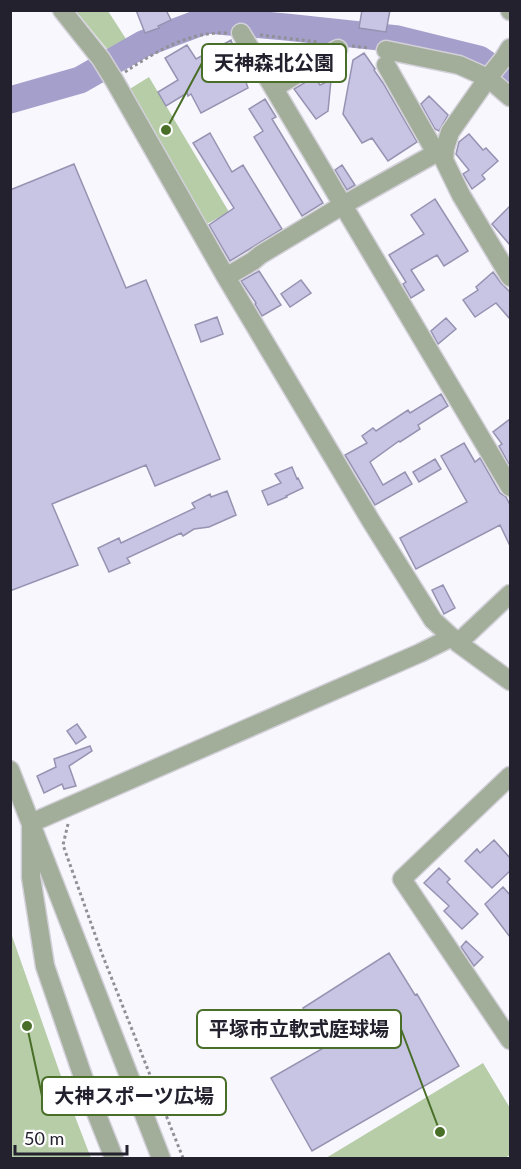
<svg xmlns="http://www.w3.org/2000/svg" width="521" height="1169" viewBox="0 0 521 1169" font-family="Lato,'Noto Sans JP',sans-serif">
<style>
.green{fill:#b7cda8}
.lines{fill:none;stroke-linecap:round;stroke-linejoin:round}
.river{stroke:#a59fcb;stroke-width:27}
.building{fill:#c8c4e4;stroke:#9692b1;stroke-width:1.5}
.minor-casing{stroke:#d2d0d8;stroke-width:21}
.path{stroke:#919099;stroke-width:3;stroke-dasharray:3 3;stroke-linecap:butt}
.minor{stroke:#a2ad9a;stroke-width:18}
.leader{fill:none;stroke:#486e27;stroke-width:2}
.callout-dot{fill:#486e27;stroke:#fff;stroke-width:2}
.callout{fill:#fff;stroke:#486e27;stroke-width:2}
.callout-label{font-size:20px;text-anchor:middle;font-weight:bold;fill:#23212d}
</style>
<rect width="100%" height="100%" fill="#f8f7fe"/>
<path class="green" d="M76 11H108L128 42 112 55Z
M149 77 229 212 207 224 128 90Z
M11 933 76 1119 91 1158H11Z
M483 1063 510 1108V1155L505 1158H326Z"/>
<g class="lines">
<path class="river" d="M10 100 80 80 143 44 207 20 286 27 398 39 479 59 507 78 510 82"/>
</g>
<path class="building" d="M136 10H166L171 20 158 26 159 28 145 33Z
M362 10H390L386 32 359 28Z
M231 40 248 88 201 113 191 94 188 96 187 93 166 106 158 92 178 80 165 58 187 45 196 59Z
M364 53 375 69 374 70 383 83 417 142 388 161 372 138 362 143 343 114 353 60Z
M314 77 320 85 331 80 328 111 316 119 294 89Z
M429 96 448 115 439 131 435 129 421 104Z
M265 99 276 117 272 119 323 203 302 216 254 137 263 131 249 109Z
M210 133 232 172 243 165 282 229 230 261 209 225 234 208 193 143Z
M469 134 483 150 486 148 498 161 482 175 485 179 472 189 463 174 469 170 456 154 459 142Z
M74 164 126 288 146 280 220 459 155 486 146 465 52 504 78 565 10 591V190Z
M342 165 355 185 347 190 335 170Z
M435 199 468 251 444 266 437 255 411 270 424 290 411 298 403 284 406 282 389 255 424 234 411 215Z
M510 206V245L492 224Z
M259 271 281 305 262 316 255 304 256 303 241 281Z
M493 272 501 283 510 292V319L496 303 475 317 463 300 478 290 476 287Z
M301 280 311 293 290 307 281 294Z
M217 317 223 334 201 342 195 325Z
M446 318 456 329 438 344 431 331Z
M441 394 448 406 418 425 420 429 400 442 399 441 370 462 383 485 405 472 412 484 375 505 345 455 367 443 362 436 373 428 376 431 408 410 410 413Z
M510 419V466L499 446 502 444 493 432Z
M464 443 475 462 480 458 500 493 506 497 510 505V546L500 525 416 569 400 538 467 502 441 456Z
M435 459 441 469 419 482 413 472Z
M292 467 297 479 298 478 303 488 286 496 287 497 268 505 262 491 281 483 275 474Z
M227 491 236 515 209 527 194 529 183 536 181 533 127 558 130 563 109 572 98 548 119 538 121 543 195 508 192 503 210 494 211 497Z
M443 585 455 608 444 614 432 590Z
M77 724 86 737 76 744 67 731Z
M90 746 92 751 69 766 76 786 64 789 62 784 44 793 37 776 56 767 54 759Z
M494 840 510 858V871L492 888 465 861 477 849 480 853Z
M439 868 450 879 447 882 478 914 462 929 444 911 449 906 424 883Z
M503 887 510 895V937L485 904Z
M466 941 483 957 474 966 461 947Z
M389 953 415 995 417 994 459 1066 312 1151 271 1078 327 1046 303 1008Z"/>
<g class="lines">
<g class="minor-casing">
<path id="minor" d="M62 10 101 59 114 80 226 277 371 521 433 620 458 643 510 681
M510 10V11
M241 33 510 487
M510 48 504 58 488 78 450 132 445 148 444 160 461 195 510 277
M386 50 459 65 488 78 510 97
M386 65 436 153
M274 88 338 49
M226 277 253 261 260 255 343 205 445 148
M458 643 510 594
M10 770 161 1158
M510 776 402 879 510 1040
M114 1158 91 1100 45 966 31 877V823L420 653 452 637"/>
</g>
<path class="path" d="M260 35 319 42
M352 46 370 48
M125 72C155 52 189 31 227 33
M68 824 63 845 102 954 183 1158"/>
<use href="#minor" class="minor"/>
</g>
<path class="leader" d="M166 130L202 63M440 1132L401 1029M27 1026L42 1096"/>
<g class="callout-dot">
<circle cx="166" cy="130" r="6"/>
<circle cx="440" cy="1132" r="6"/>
<circle cx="27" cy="1026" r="6"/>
</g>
<g class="callout">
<rect x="202" y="44" width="144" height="38" rx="6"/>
<rect x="197" y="1010" width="204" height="38" rx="6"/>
<rect x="42" y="1077" width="184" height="38" rx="6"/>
</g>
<g class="callout-label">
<text x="274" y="70">天神森北公園</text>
<text x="299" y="1036">平塚市立軟式庭球場</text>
<text x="134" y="1103">大神スポーツ広場</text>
</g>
<rect width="521" height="1169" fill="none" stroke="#23212d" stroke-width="24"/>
<path d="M15 1145v9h112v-9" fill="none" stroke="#23212d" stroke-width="3"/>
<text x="24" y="1145" font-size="18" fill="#23212d" stroke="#ffffff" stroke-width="4.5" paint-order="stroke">50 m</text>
</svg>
